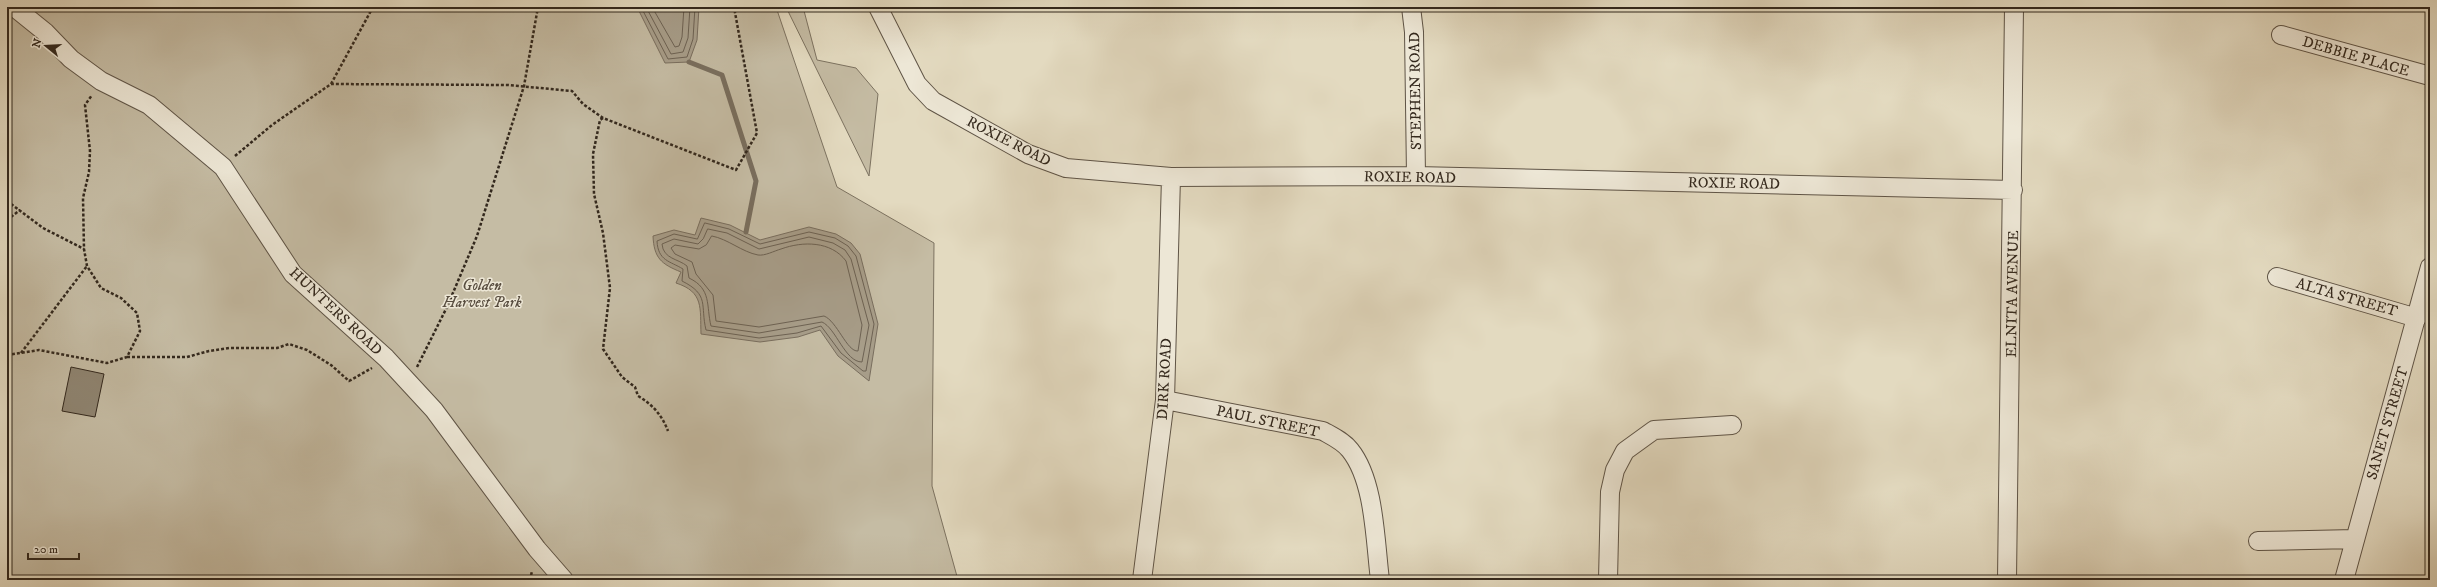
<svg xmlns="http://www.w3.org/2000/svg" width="2437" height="587" viewBox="0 0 2437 587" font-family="'IM FELL DW Pica',serif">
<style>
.green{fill:#c5bca4;stroke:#7c7260}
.water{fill:#a79d89;stroke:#796e5e}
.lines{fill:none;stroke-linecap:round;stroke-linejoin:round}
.shore{stroke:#6d6253;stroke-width:1}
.stream{stroke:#796e5e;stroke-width:5}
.building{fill:#8f8572;stroke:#33281d}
.street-casing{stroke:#5f5446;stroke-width:20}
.path{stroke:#33281d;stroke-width:2.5;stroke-dasharray:3 2;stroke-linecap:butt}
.street{stroke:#ede7d6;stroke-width:18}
.labels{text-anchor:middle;stroke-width:3;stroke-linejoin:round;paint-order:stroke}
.street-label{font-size:15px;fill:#33281d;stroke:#ede7d6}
.park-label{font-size:15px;font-style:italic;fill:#584d3f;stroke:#ede7d6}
</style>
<rect width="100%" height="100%" fill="#e3dac0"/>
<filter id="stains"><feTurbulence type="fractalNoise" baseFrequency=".005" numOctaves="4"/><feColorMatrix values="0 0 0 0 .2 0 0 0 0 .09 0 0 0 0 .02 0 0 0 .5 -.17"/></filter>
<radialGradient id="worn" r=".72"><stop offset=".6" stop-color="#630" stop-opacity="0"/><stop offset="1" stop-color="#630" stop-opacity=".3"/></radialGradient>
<path class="green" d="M7 7H776L837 187 934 243 932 486 958 580H7Z
M786 7H803L817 60 856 68 878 94 869 176Z"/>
<path class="water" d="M637 7H699L697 40 689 62 665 63Z
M701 218 730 225 760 240 809 227 836 234 851 243 860 254 878 324 869 381 838 356 820 330 798 337 760 342 701 334C700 308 704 292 676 283L681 272C661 264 654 258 653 236L674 230 695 235Z"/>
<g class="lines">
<path class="shore" d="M641 7 668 59 687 57 693 39 695 7
M646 7 671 54 683 52 688 38 690 7
M652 7 675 47 679 46 682 37 684 7
M705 223 729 229 760 244 809 232 835 238 848 246 856 256 874 324 866 371H863L841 353 821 326 797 333 759 338 706 330C700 305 710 295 682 281L683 269C670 261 658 261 657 241L674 234 697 239Z
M708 229 727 233 759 249 809 237 833 243 845 250 851 259 869 325 862 362C845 362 836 328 822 322L759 333 711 326C706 306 712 289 689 278L687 266C679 259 663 259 662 244L674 239 698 244 703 239Z
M712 236C728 239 742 252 758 255 765 256 774 251 781 249 803 241 831 241 846 261L862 325 858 351C847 352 837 321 824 316L759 327 716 321 713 295 696 274 692 262 675 254 671 248 675 245 699 249 706 245Z"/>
<path class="stream" d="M689 62 722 75 756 181 746 232"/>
</g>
<path class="building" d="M71 367 104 374 95 417 62 411Z"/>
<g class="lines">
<g class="street-casing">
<path id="street" d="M14 7 45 32 71 59 101 81 149 105 223 167 293 274 386 358 434 410 537 549 564 580
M878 7 917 84 933 101 1028 154 1066 168 1171 177 1416 176 2013 190
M1411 7 1414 32 1416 176
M2281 35 2430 76
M2277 277 2417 318
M1165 400 1323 431C1332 436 1343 441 1350 450 1375 481 1375 541 1380 580
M2258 541 2355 539
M1142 580 1165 400 1171 177
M1608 580 1610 492 1615 470 1625 451 1654 430 1732 425
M2007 580 2014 7
M2344 580 2430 267"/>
</g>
<path class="path" d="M331 84 373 7
M603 118 600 120 593 154 594 194 603 233 610 288 603 349 622 377 635 387 638 396C652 404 662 415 668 431
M235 156 272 125 331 84 508 85 572 91 583 104 603 118 736 170 757 133 734 7
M7 201 43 228 84 249
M7 220 20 210
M21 353 87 266
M7 355 39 350 107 363 127 357 140 331 137 313 121 298 101 288 87 266 84 249 83 198 89 172 90 151 85 105 92 95
M127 357H187L209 351 229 348H277L289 344 307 350 331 365 349 381 372 368
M417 367 447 307 477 236 524 86 538 7
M530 580 532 571"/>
<use href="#street" class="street"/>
</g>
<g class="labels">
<g class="street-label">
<text transform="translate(2356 56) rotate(16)" y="5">DEBBIE PLACE</text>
<text transform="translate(1415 91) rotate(-91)" y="5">STEPHEN ROAD</text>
<text transform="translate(1009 141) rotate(27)" y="5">ROXIE ROAD</text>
<text transform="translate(1410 177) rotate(1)" y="5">ROXIE ROAD</text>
<text transform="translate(1734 183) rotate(1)" y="5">ROXIE ROAD</text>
<text transform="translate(2012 294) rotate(-89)" y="5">ELNITA AVENUE</text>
<text transform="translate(2347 297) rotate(16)" y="5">ALTA STREET</text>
<text transform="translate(336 311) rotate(43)" y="5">HUNTERS ROAD</text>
<text transform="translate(1164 379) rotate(-87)" y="5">DIRK ROAD</text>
<text transform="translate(1268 421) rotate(12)" y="5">PAUL STREET</text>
<text transform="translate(2387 423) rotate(-74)" y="5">SANET STREET</text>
</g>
<g class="park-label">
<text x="482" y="290">Golden<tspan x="482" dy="17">Harvest Park</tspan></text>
</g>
</g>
<rect width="2437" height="587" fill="none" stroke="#e3dac0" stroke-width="24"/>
<rect x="8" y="8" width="2421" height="571" fill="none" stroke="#33281d" stroke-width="2"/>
<rect x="12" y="12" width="2413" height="563" fill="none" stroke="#33281d"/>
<g transform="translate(46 46) rotate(288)" stroke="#ede7d6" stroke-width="3" paint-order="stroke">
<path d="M0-3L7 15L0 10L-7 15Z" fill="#33281d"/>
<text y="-6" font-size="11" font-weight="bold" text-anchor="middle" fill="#33281d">N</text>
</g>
<path d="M28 553v6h51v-6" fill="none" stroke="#33281d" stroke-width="2"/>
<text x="34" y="553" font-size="12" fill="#33281d" stroke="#ede7d6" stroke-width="3" paint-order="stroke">20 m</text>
<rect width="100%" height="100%" filter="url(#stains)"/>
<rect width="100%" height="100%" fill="url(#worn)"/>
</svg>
